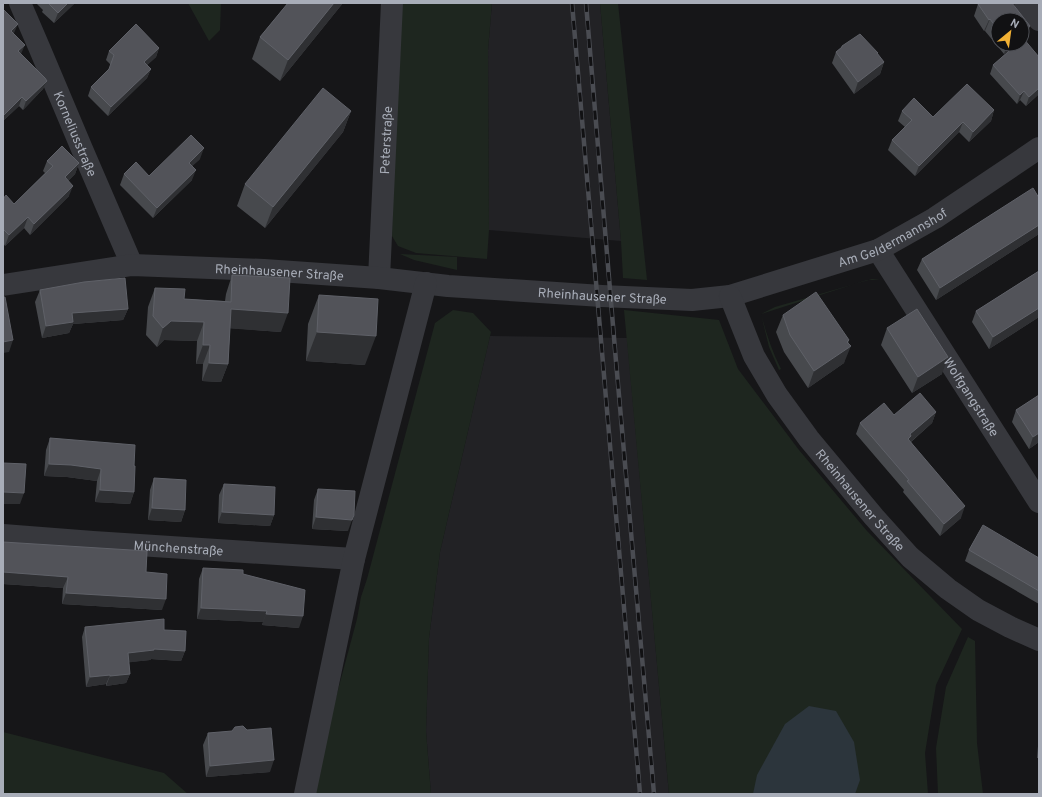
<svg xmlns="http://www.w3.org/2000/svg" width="1042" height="797" viewBox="0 0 1042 797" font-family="Overpass,sans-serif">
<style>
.built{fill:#222225}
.green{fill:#1e261f}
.water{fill:#2c353c}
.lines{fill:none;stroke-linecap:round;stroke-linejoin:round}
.minor{stroke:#37383d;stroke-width:22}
.rail-casing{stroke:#4a4c52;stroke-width:4.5}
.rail{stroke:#111113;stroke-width:3;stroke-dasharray:9;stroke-linecap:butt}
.wall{fill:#47494d;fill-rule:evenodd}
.shaded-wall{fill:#2f3033}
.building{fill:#525359;stroke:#5f6168}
.labels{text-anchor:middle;stroke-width:3;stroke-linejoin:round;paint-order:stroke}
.street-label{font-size:13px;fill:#a8adb8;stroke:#111113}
</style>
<rect width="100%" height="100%" fill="#161618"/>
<path class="built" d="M492 3H600L621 241 489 230 488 50Z
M490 336 627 338 669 794H431L426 731 429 638 440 552Z"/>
<path class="green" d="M188 3H221L220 30 209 41Z
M401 3H492L488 50 489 230 487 259 416 253 398 246 392 236 393 154Z
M600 3H618L647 280 623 278 621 241Z
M400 254 457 257V270L414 260Z
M872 279 880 280H867L761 314C766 333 772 351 781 369L779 370 769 347 761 314 775 307Z
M453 310 473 313 491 332 440 552 429 638 426 731 431 794H310L357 619 361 597 367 579 435 323Z
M624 310 719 320 738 369 799 450 867 531 962 629 936 685 925 753 928 794H669Z
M968 637 975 641 977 743 983 794H938L936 748 946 687Z
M3 732 164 773 188 794H3Z"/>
<path class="water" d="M809 706 836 711 854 742 860 780 855 794H753L757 775 785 724Z"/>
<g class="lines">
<g class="minor">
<path id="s1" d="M20 3 39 47 82 149 132 265"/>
<path d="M1025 3 1039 20"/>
<path id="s2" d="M878 250 1039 502"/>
<path id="s3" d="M379 278 392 3"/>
<path id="s4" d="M3 285 132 265 264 270 379 278 448 286 602 296 692 300 730 296 878 250 935 218 1039 148"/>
<path id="s5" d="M730 296 754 356 777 395 809 439 874 517 910 557 948 589 978 610 1010 627 1039 640"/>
<path id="s6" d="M3 535 93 542 354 559"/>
<path d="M305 794 354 559 426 283"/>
</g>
<g class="rail-casing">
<path id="rail" d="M572 3 640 794
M586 3C607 267 631 530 654 794"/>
</g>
<use href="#rail" class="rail"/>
</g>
<path class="wall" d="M36 3H75L54 23 42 12 43 10Z
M288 3H343L280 81 252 59 260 37Z
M978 4 1030 26 1026 37 1023 39 1039 94 1026 106 1020 100 1017 104 990 74 993 65 1015 46 1004 54 985 31H984L974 16ZM998 20 1022 44H998Z
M3 9 14 33V34L21 54 47 81 43 89 23 110 19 106 3 121Z
M842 46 877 54 884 62 880 74 854 94 832 63 836 52 841 48Z
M159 48 156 57 147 65 151 69 147 78 108 116 88 96 91 87 109 69 111 65 106 60 109 51Z
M994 110 991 121 969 142 959 132 915 176 888 150 892 140 905 127 898 121 902 111 933 117Z
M351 111 343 132 265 228 237 206 245 184Z
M200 159 192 166V180L153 218 120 185 124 174 149 176Z
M47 161 79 163 75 174 68 181 69 196 30 235 24 228 5 246 3 243V199L14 204 45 173 43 171Z
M1039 198V234L936 300 917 270 922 259Z
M1039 271V317L989 349 972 322 976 311Z
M232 275 281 332 230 328 228 364 221 382 202 381 203 364H196L197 341 164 340 157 347 146 335 148 307 155 288 184 299 225 301 226 294Z
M40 290 128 309 123 320 73 324 69 333 42 338 35 302Z
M319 295 365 365 306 361 308 324Z
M783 315 849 340 844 363 808 388 784 352 776 332Z
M887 328 942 374 912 393 881 345Z
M1039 395V442L1029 449 1012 422 1016 410Z
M936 412 932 423 911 442 961 518 940 536 903 492 904 490 856 434 860 423 894 415Z
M50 438 134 466V492L130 504 95 502 97 481 67 477 44 476 46 450Z
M154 478 185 510 181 522 148 520 150 490Z
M224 484 274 515 270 526 218 523 219 495Z
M318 489 348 531 312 529 314 500Z
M3 542 146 572 162 610 62 604 63 588 3 584Z
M969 550 1039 558V604L965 561Z
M203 568 243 574 299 628 262 625 263 622 197 619 199 579Z
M85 627 164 630 185 651 181 661 151 659 150 660 129 662 130 674 126 683 106 686V684L86 687 82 637Z
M208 733 270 772 206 777 203 745Z
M1039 734V758H1037Z"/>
<path class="shaded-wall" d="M68 3H75L54 23 58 13Z
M334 3H343L280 81 288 60Z
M990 19 985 31H984L989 20Z
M18 24 14 33 8 40 11 31Z
M1030 26 1026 37 1022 40V32Z
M1007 44H1017L1004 54Z
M25 45 21 54 18 51Z
M159 48 156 57 141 71 144 62Z
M884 62 880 74 854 94 858 82Z
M151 69 147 78 108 116 111 107Z
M47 81 43 89 23 110 26 101Z
M1039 88V94L1026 106 1029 97Z
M1024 91 1020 100 1017 104 1020 95Z
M22 97 19 106 3 121V116Z
M994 110 991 121 969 142 973 132Z
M351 111 343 132 265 228 273 207Z
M963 122 959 132 915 176 919 166Z
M204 148 200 159 185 173 189 163Z
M79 163 75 174 61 188 65 177Z
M196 170 192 180 153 218 157 208Z
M73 186 69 196 30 235 34 224Z
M28 217 24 228 5 246 9 235Z
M1039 225V234L936 300 940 288Z
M1039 308V317L989 349 993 337Z
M128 309 123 320 73 324 69 333 42 338 46 326 72 313Z
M231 309 288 313 281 332 224 328Z
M171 321 204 322 197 341 164 340 157 347 163 328Z
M317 332 376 336 365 365 306 361Z
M13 340 9 352 3 353V342Z
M849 340 845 350 851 346 844 363 808 388 814 371Z
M203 345H210L203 364H196Z
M948 357 942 374 912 393 918 377Z
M209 363 228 364 221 382 202 381Z
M936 412 932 423 908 444V439L910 434Z
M1039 433V442L1029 449 1033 437Z
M49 464 71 465 101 469 97 481 67 477 44 476Z
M100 490 134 492 130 504 95 502Z
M3 492 24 493 20 504H3Z
M965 506 961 518 940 536 944 524Z
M152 508 185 510 181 522 148 520Z
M222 512 274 515 270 526 218 523Z
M316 517 352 520 348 531 312 529Z
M3 572 68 577 63 588 3 584Z
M66 593 166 599 162 610 62 604Z
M201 608 267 611 263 622 197 619Z
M266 614 303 616 299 628 262 625Z
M154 649 185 651 181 661 151 659 150 660 124 663 128 653Z
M130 674 126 683 106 686 110 676Z
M110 675 106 684 86 687 90 677Z
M274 760 270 772 206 777 210 766Z"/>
<path class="building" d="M48 3H68L58 13Z
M288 3H334L288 60 260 37Z
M980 3H1012L1030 26 1022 32V20H998V30L990 19 989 20 978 4Z
M3 9 18 24 11 31 25 45 18 51 45 78 47 81 26 101 22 97 3 116Z
M136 24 159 48 144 62 151 69 111 107 91 87 109 69 114 55 109 51Z
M860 34 878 53H877L884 62 858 82 836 52 842 47V46Z
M1023 38 1039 57V88L1029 97 1024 91 1020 95 993 65 1017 44H1022V39Z
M967 84 994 110 973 132 963 122 919 166 892 140 912 120 902 111 914 98 933 117Z
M323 88 351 111 273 207 245 184Z
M191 135 204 148 189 163 196 170 157 208 124 174 136 162 149 176Z
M62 146 79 163 65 177 73 186 34 224 28 217 9 235 3 229V199L6 195 14 204 53 166 47 161Z
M1033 188 1039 198V225L940 288 922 259Z
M1039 271V308L993 337 976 311Z
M232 275 290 278 288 313 231 309 228 364 209 363 210 345H203L204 322 171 321 163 328 153 316 155 288 185 289 184 299 231 302Z
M125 278 128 309 72 313 73 322 46 326 40 290 84 282Z
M816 292 849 340 847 342 851 346 814 371 790 335 783 315Z
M319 295 378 299 376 336 317 332Z
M3 297H5L13 340 3 342Z
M917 309 948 357 918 377 887 328Z
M920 393 936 412 910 434 911 436 908 439 965 506 944 524 907 481 909 480 860 423 884 403 894 415Z
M1039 395V433L1033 437 1016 410Z
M50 438 135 445 134 466H135L134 492 100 490 101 469 71 465 49 464Z
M3 463 26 464 24 493 3 492Z
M154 478 186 480 185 510 152 508Z
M224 484 275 487 274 515 222 512Z
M318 489 355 491 354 515 352 520 316 517Z
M983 525 1039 558V591L969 550Z
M3 542 147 551 146 572 167 574 166 599 66 593 68 577 3 572Z
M203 568 243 570V574L305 590 303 616 266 614 267 611 201 608Z
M164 619V630L186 631 185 651 154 649V650L128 653 130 674 110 676V675L90 677 85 627Z
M243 726 247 730 271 728 274 760 210 766 208 733 232 731 235 727Z"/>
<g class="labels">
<g class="street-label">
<text dy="5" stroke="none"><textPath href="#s1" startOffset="142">Korneliusstraße</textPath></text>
<text dy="5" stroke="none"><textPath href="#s3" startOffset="138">Peterstraße</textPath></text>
<text dy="5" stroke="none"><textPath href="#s4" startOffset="903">Am Geldermannshof</textPath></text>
<text dy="5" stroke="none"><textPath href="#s4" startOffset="278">Rheinhausener Straße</textPath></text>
<text dy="5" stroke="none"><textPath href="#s4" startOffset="602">Rheinhausener Straße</textPath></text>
<text dy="5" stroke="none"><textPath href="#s2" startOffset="174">Wolfgangstraße</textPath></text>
<text dy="5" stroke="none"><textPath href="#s5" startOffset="244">Rheinhausener Straße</textPath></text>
<text dy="5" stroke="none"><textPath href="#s6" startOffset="176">Münchenstraße</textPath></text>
</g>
</g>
<rect width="1042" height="797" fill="none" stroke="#a8adb8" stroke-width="8"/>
<g transform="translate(1010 32) rotate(29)"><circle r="19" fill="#111113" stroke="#4d4f55"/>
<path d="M0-3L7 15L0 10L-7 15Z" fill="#f2b134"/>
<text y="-6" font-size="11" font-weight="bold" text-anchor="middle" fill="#a8adb8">N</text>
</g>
</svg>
